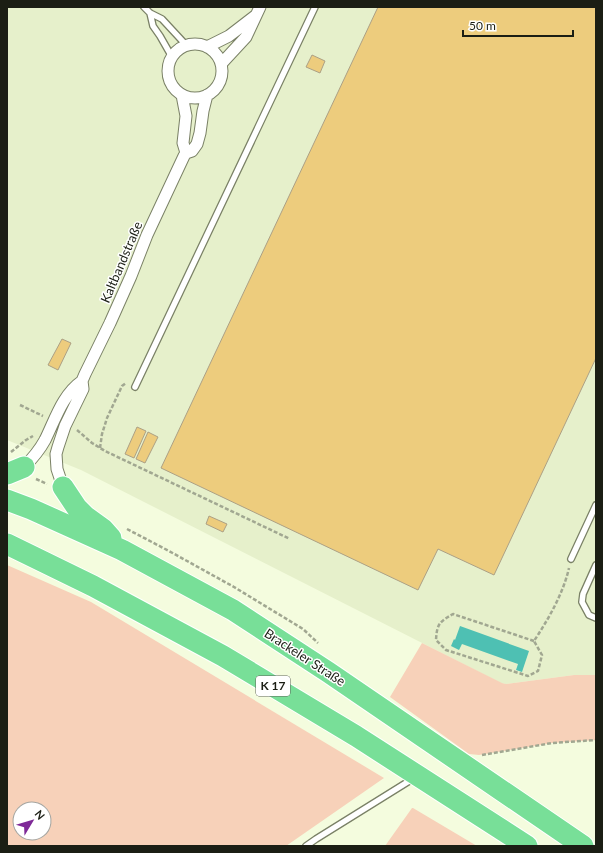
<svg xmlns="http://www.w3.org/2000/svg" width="603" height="853" viewBox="0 0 603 853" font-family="Lato,sans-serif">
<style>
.built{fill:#e6f0cb}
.green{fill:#f7d1b9;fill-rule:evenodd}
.water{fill:#4ec0b3}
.building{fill:#edcc7d;stroke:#aca085}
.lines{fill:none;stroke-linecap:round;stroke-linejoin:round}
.lane-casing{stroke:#7a8166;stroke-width:8}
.street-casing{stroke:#7a8166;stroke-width:13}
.highway-casing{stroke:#fff;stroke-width:23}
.path{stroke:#a1a791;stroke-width:2.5;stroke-dasharray:4 2;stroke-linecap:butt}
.lane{stroke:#fff;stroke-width:5.5}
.street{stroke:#fff;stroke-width:11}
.highway{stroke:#78df98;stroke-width:21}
.labels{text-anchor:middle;stroke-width:3;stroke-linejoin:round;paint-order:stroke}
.shield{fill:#fff;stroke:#5f625a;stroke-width:1}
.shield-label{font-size:12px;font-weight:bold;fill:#1b1e14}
.street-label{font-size:13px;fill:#1b1e14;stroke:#fff}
</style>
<rect width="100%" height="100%" fill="#f4fcde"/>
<path class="built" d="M7 7H596V675H574L506 684 501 683 81 470 7 440Z"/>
<path class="green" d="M7 565 91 602 384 778 286 846H7ZM20 809H44V833H20Z
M422 643 502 683 506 684 574 675H596V740L552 743 479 755 469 754 390 697Z
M412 808H413L477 846H385Z"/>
<path class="water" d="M460 626 529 651 522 672 516 670 518 664 462 644 459 650 451 646 454 639 455 640Z"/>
<path class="building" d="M378 7H596V358L494 575 438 549 418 590 161 468Z
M312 55 325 61 320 73 306 67Z
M62 339 71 343 58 370 48 365Z
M137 427 146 431 134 458 125 454Z
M148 432 158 437 145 463 136 459Z
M209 516 227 524 223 532 206 524Z"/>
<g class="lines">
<g class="lane-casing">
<path id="lane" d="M144 7 150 13 162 19 187 46
M150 13 153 26 160 36 172 57
M135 387 315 7
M571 559 596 505
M596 565 583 594 582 602 589 615 596 618
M306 846 316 839 414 778"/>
</g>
<g class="street-casing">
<path id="street" d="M168 71a27 27 0 1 1 54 0a27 27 0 1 1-54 0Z
M207 47 229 36 255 16
M221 64 246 37 260 7
M182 95 186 116 183 143 186 153
M24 467C32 459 39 451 45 440 55 420 62 395 82 381
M63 487 57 469 56 454 58 447 65 426 83 389 82 381 85 374 110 323 131 276 147 235 184 156 186 153 192 151 197 144 200 133 203 111 207 95"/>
</g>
<g class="highway-casing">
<path id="highway" d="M7 474 24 467
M63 487 77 508 85 516 103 529 111 538
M7 500 31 509 122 550 233 610 328 672 583 846
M7 544 93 586 223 656 356 736 527 846"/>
</g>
<path class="path" d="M20 405 43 416
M77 430 92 443 105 451 290 539
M100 448 102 434 107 418 122 386 126 383
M11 452 26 440 33 436
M36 479 47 484
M127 529 169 551 234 587 303 629 318 643
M534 641 453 614C439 622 437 624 436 640L446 650 528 676 538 671 542 655 534 641C549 618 563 594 569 568
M482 755 552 743 596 740"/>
<use href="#lane" class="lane"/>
<use href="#street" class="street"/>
<use href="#highway" class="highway"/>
</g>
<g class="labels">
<rect class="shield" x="256" y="676" width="34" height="20" rx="3"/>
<g class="shield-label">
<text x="273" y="690">K 17</text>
</g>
<g class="street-label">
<text transform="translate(121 262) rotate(-67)" y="5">Kaltbandstraße</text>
<text transform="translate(305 657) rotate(33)" y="5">Brackeler Straße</text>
</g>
</g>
<rect width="603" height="853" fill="none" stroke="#1b1e14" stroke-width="16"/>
<g transform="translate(32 821) rotate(52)"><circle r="19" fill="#ffffff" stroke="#a4a5a1"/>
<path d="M0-3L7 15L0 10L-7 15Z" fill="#7e2997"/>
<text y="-6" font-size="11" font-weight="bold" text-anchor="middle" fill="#1b1e14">N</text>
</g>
<path d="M463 30v6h110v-6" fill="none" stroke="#1b1e14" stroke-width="2"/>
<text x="469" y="30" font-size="12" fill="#1b1e14" stroke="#ffffff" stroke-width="3" paint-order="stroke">50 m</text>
</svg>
